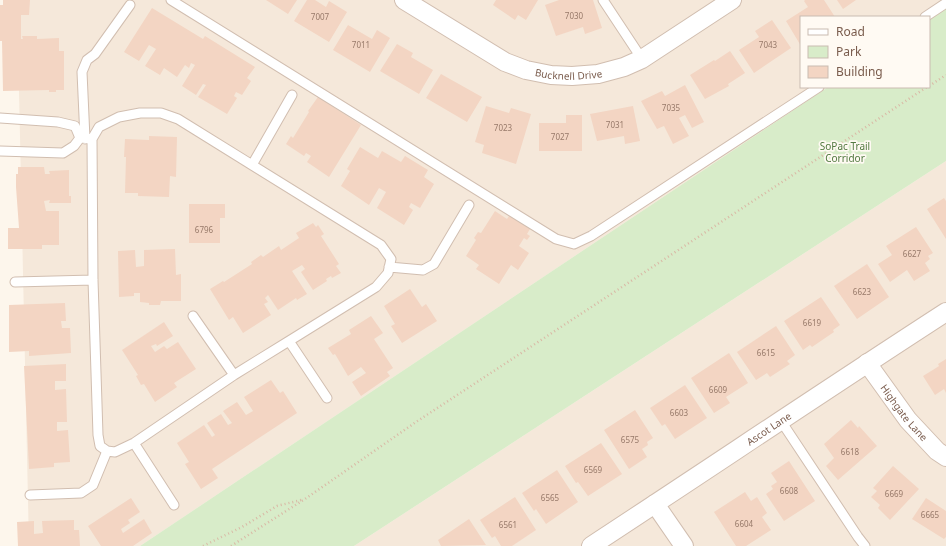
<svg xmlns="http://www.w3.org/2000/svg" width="946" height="546" viewBox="0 0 946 546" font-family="'Noto Sans',sans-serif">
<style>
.residential{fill:#f5e8da}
.green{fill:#d8ecc9}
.building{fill:#f3d5c3}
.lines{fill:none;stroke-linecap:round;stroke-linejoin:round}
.service-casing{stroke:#d1beb0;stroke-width:11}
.minor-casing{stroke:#d1beb0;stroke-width:20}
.path{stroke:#d9b8a5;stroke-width:2.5;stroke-dasharray:1 3;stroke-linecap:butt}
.service{stroke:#fff;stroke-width:9}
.minor{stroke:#fff;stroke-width:18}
.labels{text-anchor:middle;stroke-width:3.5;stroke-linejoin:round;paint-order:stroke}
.number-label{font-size:8px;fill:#987a6a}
.street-label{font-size:10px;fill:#7a5c4d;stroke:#fffaf3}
.park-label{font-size:10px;fill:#537a41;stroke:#fffaf3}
</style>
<rect width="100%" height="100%" fill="#fdf6ec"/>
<path class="residential" d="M17 0H946L929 17H801V87H828L140 546H29Z
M946 161V546H354Z"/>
<path class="green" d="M946 8V161L354 546H140L828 87H929V20Z"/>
<path class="building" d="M3 0H30L29 15H21V39H23L22 36H37V39L59 38V51H64V90H56V92H49V90L3 91 2 41H0V5H3Z
M266 0H297L288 14Z
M307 0H315L326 7 329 1 347 12 329 42 294 21Z
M496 0H538L526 20 518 15 515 20 493 5Z
M559 0H593L602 28 585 34 583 27 556 36 545 5Z
M805 0H824L835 17H801V46L786 21 808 7 804 1Z
M837 0H856L843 9Z
M152 8 203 39 205 36 255 67 247 78 251 81 242 95 236 92 234 96 237 98 227 114 198 97 206 85 203 84 196 95 182 86 195 65 191 63 189 68 185 65 177 77 164 68 160 75 145 66 156 49 149 45 139 61 124 52Z
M772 20 791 48 754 73 739 50 759 37 755 31Z
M348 25 372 39 377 30 390 38 370 72 333 50Z
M397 44 413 53 411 57 433 70 419 94 380 71Z
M730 51 745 73 728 84 729 86 705 99 690 75 714 60 715 61Z
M441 74 482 97 467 122 426 98Z
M685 85 704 122 692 128 685 115 679 118 689 136 673 144 664 126 657 129 641 101 662 91 665 96Z
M318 97 361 125 329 177 307 162 311 156 306 153 304 156 286 144 291 136 293 138 309 112 308 111Z
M486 106 509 113 511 108 531 114 516 164 482 153 484 145 475 142Z
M633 106 640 141 625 144 624 136 597 141 590 114Z
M566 115H582V151H539V123H566Z
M149 136 177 137 176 177 170 176 169 197 138 196V193H125L126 157H124L125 139 149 140Z
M360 147 378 158 382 151 401 162 405 156 428 170 424 177 434 184 420 208 411 203 409 207 413 210 404 225 377 208 386 192 379 188 369 205 341 186 350 171 347 169Z
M18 167H44L45 174H50L49 171 69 170V196H71V203H49L50 200 44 201 46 211H59V245H42V249H8V228H19L16 187V174H18Z
M944 198 946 201V239L927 209Z
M189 204H225V218H220V243H189Z
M495 211 507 219 509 216 530 229 527 234 530 236 527 240 524 238 519 246 529 253 518 270 511 265 499 284 476 269 479 265 466 256 476 240 474 238 478 232 481 233Z
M313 223 316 227 318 225 324 234 321 236 339 264 336 266 341 273 332 278 331 276 326 279 327 281 313 290 301 272 305 269 302 265 292 271 307 294 297 300 296 298 278 310 268 295 265 298 268 302 264 304 271 315 243 333 233 317 229 320 210 289 223 281 224 282 252 264 251 262 261 255 263 257 279 246 281 250 299 238 296 233Z
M916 227 933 253 928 256 930 259 925 263 930 271 914 281 907 270 890 282 878 264 892 255 886 246Z
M175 249 176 275 181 274V301H161L160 305H149V303L140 302V293H134V296L119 297 118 251 135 250 136 267 144 266V250Z
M867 264 889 297 857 319 834 286Z
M410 289 422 307 426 304 437 321 402 343 391 326 395 324 384 306Z
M821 297 840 325 833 330 834 332 812 347 810 345 803 350 784 321Z
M65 303 66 321H61L62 328H70L71 353 29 356V351L9 352V305Z
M371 316 383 333 374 339 393 368 387 372 390 376 361 396 352 382 366 373 361 367 348 376 335 354 333 355 328 348 351 334 349 330Z
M164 322 173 336 157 346 156 344 151 346 155 352 164 346 167 349 178 342 196 369 174 383 177 387 155 402 144 384 141 385 136 376 138 375 122 350Z
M776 326 795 355 787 361 790 364 770 377 767 373 756 380 737 352Z
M729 353 748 383 726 397 730 403 714 413 691 378Z
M946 359V393L944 389 935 395 923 376 936 368 939 366 938 364Z
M66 364V381H55V390L66 389 67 422H57V431L68 430 70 462 54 463V467L29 469 24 366Z
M271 380 280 393 283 391 297 413 212 469 218 478 201 489 185 464 189 462 177 443 204 425 212 437 215 435 207 423 221 414 228 425 232 423 223 411 237 402 246 415 253 411 244 397Z
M685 385 707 418 675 439 665 424 662 426 650 408Z
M635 410 653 438 647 442 648 445 642 449 647 457 629 469 604 430Z
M851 420 858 428 859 426 877 446 838 480 826 466 834 458 824 444Z
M601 443 622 474 588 496 578 482 576 483 565 466Z
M789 461 815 501 784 521 766 494 773 489 771 486 777 482 771 473Z
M893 466 919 489 890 520 878 508 880 505 871 497 877 491 873 488Z
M557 470 578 502 546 524 536 509 534 511 522 493Z
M745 492 751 501 757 497 767 513 762 517 771 530 746 546H736L714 512Z
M515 497 536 530 512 546H501L495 536 492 538 480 520Z
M131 498 140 512 128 520 130 523 121 529 123 533 144 519 152 533 133 546H101L88 526Z
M926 498 946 511V537L944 539 912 519Z
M469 519 486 545 441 546 438 540Z
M74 520V530H79L80 546H18L17 522 34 521V534L43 533 42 521Z"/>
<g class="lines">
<g class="service-casing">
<path id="service" d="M171 0 556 239 574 244 591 236 819 87
M603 0 642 59
M925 17 946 3
M0 118 58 122 75 126 80 138 74 146 63 153 0 151
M80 138 92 139 99 127 119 117 140 113H161L178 119 381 245 391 259 388 273 376 287 289 341 234 375 134 443 115 452 107 451 100 446 98 435 93 280 92 139
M85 139 82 72 87 60 95 54 130 5
M252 165 292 95
M389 267 423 270 434 264 469 205
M15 282 93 280
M193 316 234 375
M289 341 327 398
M781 421 858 537 865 546
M134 443 174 505
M30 495 81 493 93 485 107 451"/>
</g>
<g class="minor-casing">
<g id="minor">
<path id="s1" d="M404 0 505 62 526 70 551 75 572 76 598 74 624 67 642 59 732 0"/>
<path id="s2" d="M867 363 908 420 937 451 946 457"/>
<path d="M655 504 684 546"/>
<path id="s3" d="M591 546C710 468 827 389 946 312"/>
</g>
</g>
<path class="path" d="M929 86 946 75
M203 546 242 527 277 506 301 500
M231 546 305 499 416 422 927 87"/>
<use href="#service" class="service"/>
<use href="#minor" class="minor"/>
</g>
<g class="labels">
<g class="number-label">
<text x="574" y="19">7030</text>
<text x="320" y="20">7007</text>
<text x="361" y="48">7011</text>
<text x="768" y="48">7043</text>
<text x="671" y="111">7035</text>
<text x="615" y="128">7031</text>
<text x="503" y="131">7023</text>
<text x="560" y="140">7027</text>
<text x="204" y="233">6796</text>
<text x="912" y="257">6627</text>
<text x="862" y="295">6623</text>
<text x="812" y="326">6619</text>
<text x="766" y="356">6615</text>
<text x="718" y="393">6609</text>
<text x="679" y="416">6603</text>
<text x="630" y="443">6575</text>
<text x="850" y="455">6618</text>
<text x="593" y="473">6569</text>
<text x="789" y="494">6608</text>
<text x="894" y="497">6669</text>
<text x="550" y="501">6565</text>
<text x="930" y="518">6665</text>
<text x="744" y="527">6604</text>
<text x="508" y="528">6561</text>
</g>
<g class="street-label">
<text dy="4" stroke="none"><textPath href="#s1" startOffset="184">Bucknell Drive</textPath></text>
<text dy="4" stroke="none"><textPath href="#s2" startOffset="62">Highgate Lane</textPath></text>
<text dy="4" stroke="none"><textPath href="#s3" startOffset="213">Ascot Lane</textPath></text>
</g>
<g class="park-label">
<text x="845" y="150">SoPac Trail<tspan x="845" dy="12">Corridor</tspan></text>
</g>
</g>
<rect x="800" y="16" width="130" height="72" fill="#fffaf3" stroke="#cabbb1"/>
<rect x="808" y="29" width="20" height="6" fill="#ffffff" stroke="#cabbb1"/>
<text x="836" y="36" font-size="12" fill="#7a5c4d">Road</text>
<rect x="808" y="46" width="20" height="12" fill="#d8ecc9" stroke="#cabbb1"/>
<text x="836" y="56" font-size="12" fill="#7a5c4d">Park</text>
<rect x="808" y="66" width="20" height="12" fill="#f3d5c3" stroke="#cabbb1"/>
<text x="836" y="76" font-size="12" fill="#7a5c4d">Building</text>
</svg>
